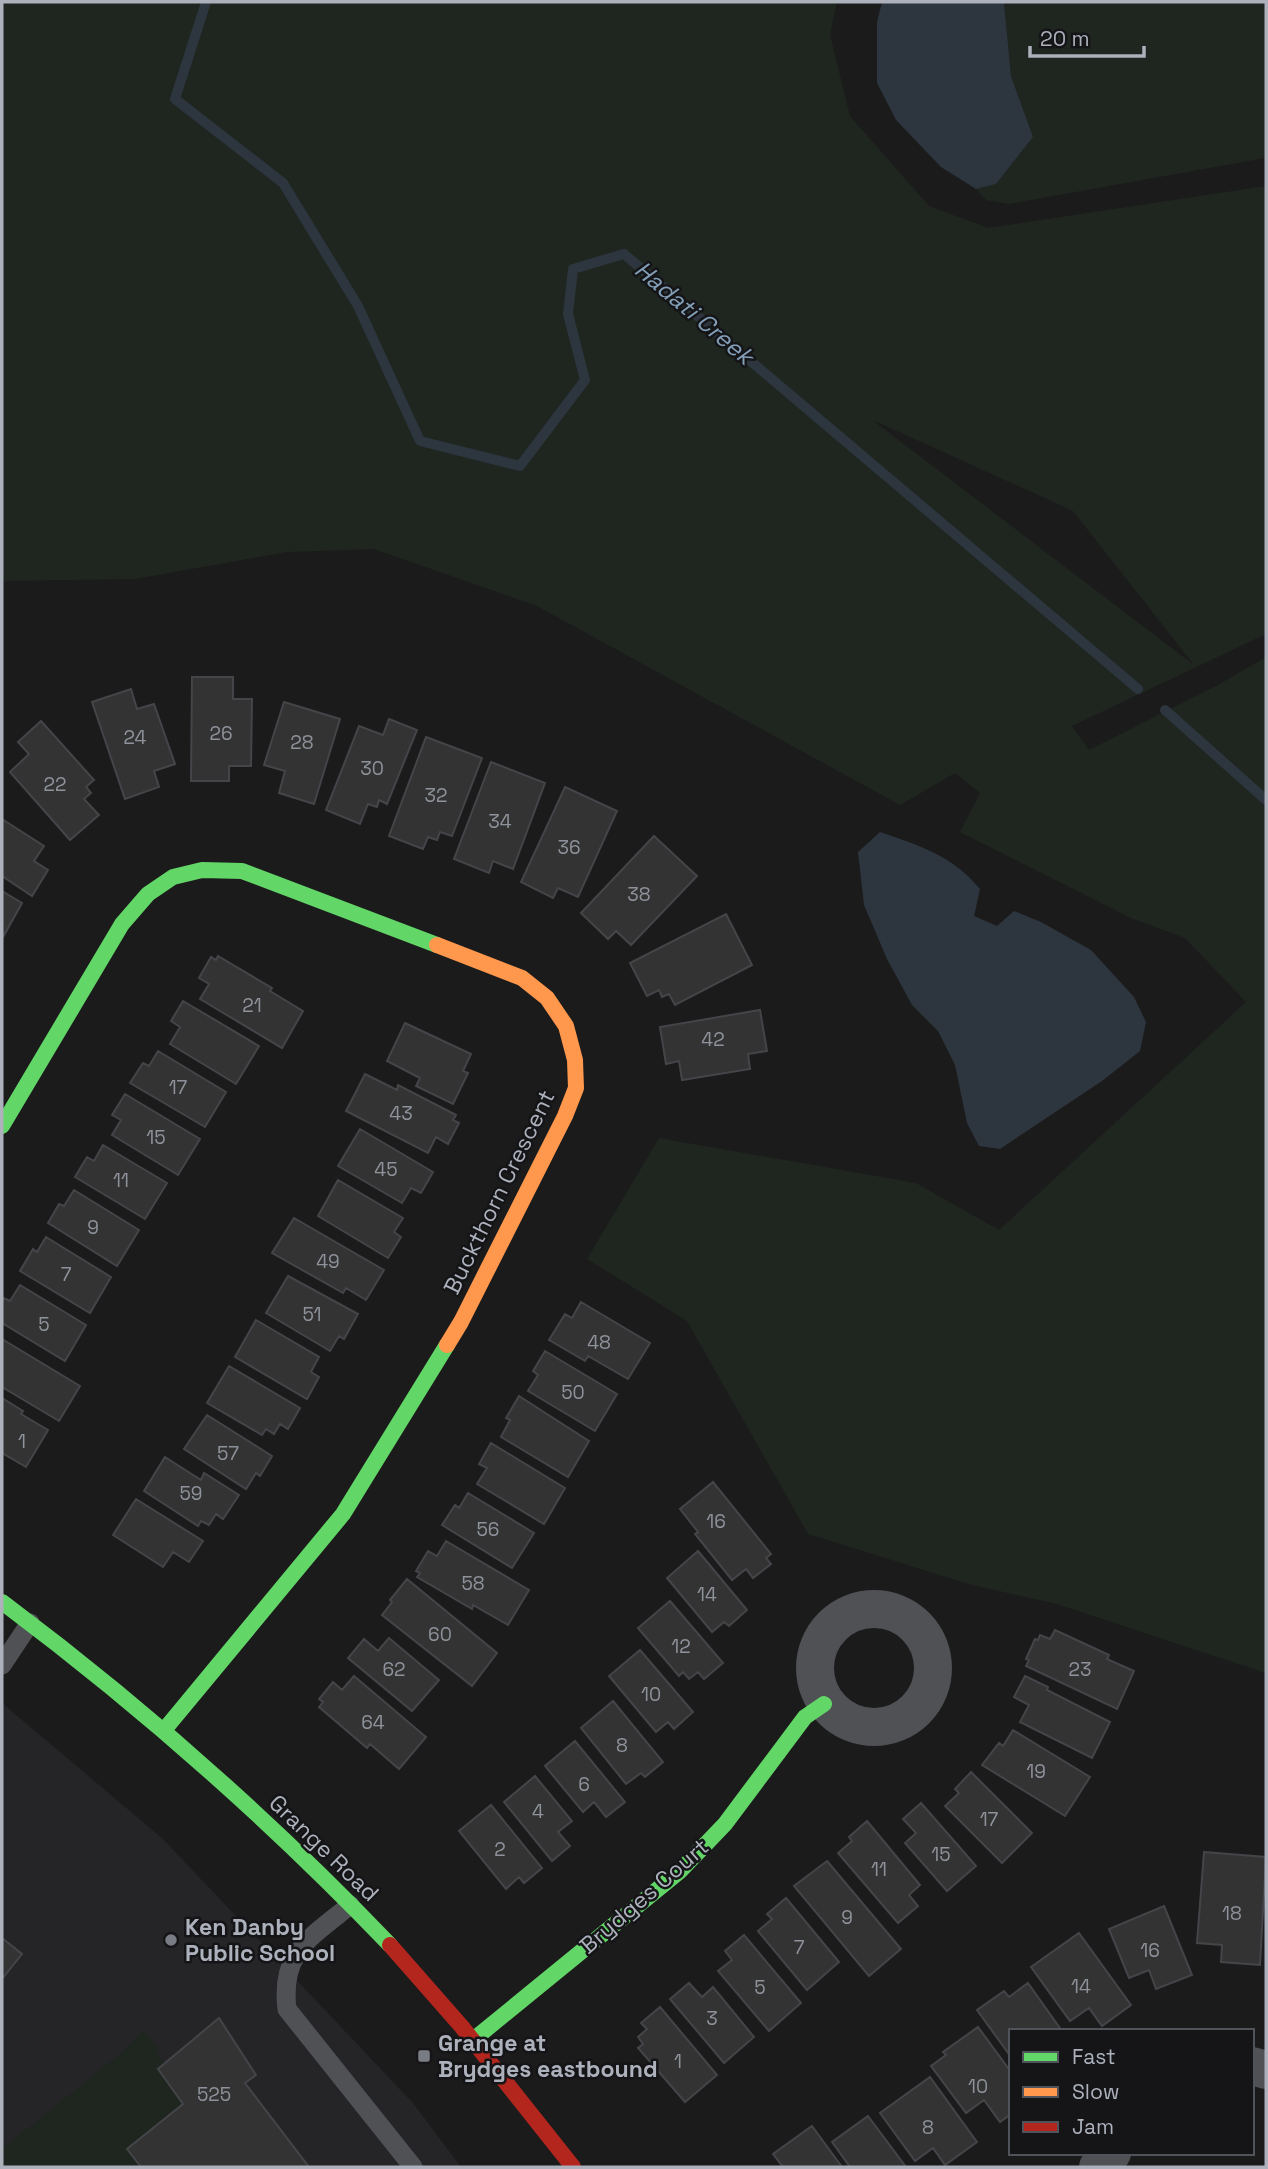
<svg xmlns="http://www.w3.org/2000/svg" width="1268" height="2169" viewBox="0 0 1268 2169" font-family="'Space Grotesk',sans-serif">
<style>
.built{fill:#252528}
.green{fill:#1f2620;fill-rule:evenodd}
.water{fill:#2d363e}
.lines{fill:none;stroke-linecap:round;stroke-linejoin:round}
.stream{stroke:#2d363e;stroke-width:10}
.building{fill:#333334;stroke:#444548;stroke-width:2}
.lane{stroke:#4f5155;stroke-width:19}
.street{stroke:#4f5155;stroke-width:38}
.fast{stroke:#63d668;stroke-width:16}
.slow{stroke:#ff974d;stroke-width:16}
.jam{stroke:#b3261e;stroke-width:16}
.poi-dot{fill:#797c84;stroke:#151518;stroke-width:2.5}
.labels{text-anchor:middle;stroke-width:5;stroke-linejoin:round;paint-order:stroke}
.number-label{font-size:19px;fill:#8e929a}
.street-label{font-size:23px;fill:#acb1bc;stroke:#151518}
.poi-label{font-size:23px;font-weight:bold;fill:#acb1bc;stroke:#151518;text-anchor:start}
.water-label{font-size:24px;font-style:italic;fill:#839eb7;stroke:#151518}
</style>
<rect width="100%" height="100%" fill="#1b1b1c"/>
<path class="built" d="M2 1703 163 1839 413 2103 461 2167H2Z"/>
<path class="green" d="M2 2H837L830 35 850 116 929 206 988 228 1266 186V634L1072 726 1089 750 1216 686 1266 657V1673L1057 1604 972 1585 808 1534 687 1321 587 1259 659 1138 916 1183 999 1230 1246 1002 1185 938 1131 918 960 832 980 793 955 773 900 805 537 606 374 549 287 552 135 579 2 581ZM875 421 1073 511 1194 665 875 422Z
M1004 2H1266V166L1265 158 1009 204 986 200 976 189 996 184 1033 137 1011 76Z
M143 2030 160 2050 156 2054 165 2063 158 2069 183 2104 128 2149 141 2167H2V2149L121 2053Z"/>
<path class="water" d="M882 2H1004L1011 76 1033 137 996 184 976 189 941 167 896 120 877 83V22Z
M880 832C920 846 952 855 980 889L974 916 997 926 1014 911 1041 922 1091 950 1134 997 1146 1022 1140 1051 1102 1081 1000 1149 979 1146 967 1123 955 1065 938 1031 912 1005 887 959 864 905 858 852Z"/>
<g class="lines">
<path class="stream" d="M206 2 175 99 283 183 358 306 420 441 520 466 585 380 568 314 573 269 624 254 1138 689
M1165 710 1266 800"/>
</g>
<path class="building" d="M192 677H233V699H252L251 766H229V781H191Z
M131 689 137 709 154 704 175 764 154 771 159 787 125 799 92 702Z
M284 702 340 719 314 804 279 793 285 771 264 765Z
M389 719 417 730 387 804 379 800 377 807 368 804 360 824 326 810 359 726 383 735Z
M41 721 94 780 86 787 91 793 84 799 99 815 70 840 10 772 29 754 18 742Z
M426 737 482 758 452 836 440 832 437 840 428 837 423 849 389 836Z
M491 762 545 783 513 869 493 861 489 873 454 859Z
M565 787 617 811 578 897 558 888 553 898 521 882Z
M2 819 44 846 34 861 48 870 32 896 2 876Z
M654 836 697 876 631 945 616 931 608 939 581 913Z
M2 891 22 903 2 939Z
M726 914 752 965 675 1005 669 994 662 997 659 990 647 996 630 963Z
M218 956 272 988 270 991 303 1011 282 1048 200 999 209 984 199 978 211 957 216 960Z
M183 1001 259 1046 236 1084 170 1044 180 1027 171 1021Z
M760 1010 767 1051 748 1054 750 1069 682 1080 679 1061 666 1064 660 1027Z
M405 1023 471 1054 463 1071 468 1073 453 1104 416 1086 420 1078 387 1061Z
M158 1051 226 1092 205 1127 130 1083 143 1063 149 1066Z
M365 1074 397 1090 398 1085 456 1115 453 1120 459 1123 448 1144 436 1137 428 1153 346 1111Z
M125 1094 200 1139 178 1175 112 1135 121 1120 112 1115Z
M360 1129 433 1172 421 1193 411 1188 402 1203 338 1166Z
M103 1145 167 1183 145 1219 75 1177 87 1157 94 1161Z
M338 1180 403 1218 394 1232 401 1237 388 1258 318 1216Z
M74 1190 139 1230 117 1266 48 1223 59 1204 64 1206Z
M294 1218 384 1270 366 1300 346 1288 343 1293 272 1253Z
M46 1237 111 1277 90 1313 20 1271 33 1249 37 1252Z
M288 1276 358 1314 344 1339 339 1336 330 1351 266 1313Z
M20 1285 86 1325 65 1361 2 1323V1302L4 1298 10 1301Z
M581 1302 650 1343 628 1379 588 1356 585 1361 549 1340 565 1314 572 1318Z
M256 1320 319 1357 311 1372 319 1377 307 1399 235 1357Z
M2 1339 80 1386 59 1421 2 1387Z
M545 1351 617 1394 595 1431 528 1391 538 1375 533 1371Z
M229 1366 300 1408 288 1429 280 1424 274 1434 266 1429 262 1435 207 1403Z
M519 1396 589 1441 568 1477 501 1437 510 1420 506 1418Z
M2 1398 23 1411 21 1414 48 1430 26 1467 2 1453Z
M207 1415 272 1456 260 1476 256 1473 246 1489 184 1449Z
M491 1443 565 1488 544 1524 477 1484 487 1468 479 1464Z
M165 1457 201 1480 204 1473 239 1495 223 1519 216 1514 209 1525 201 1521 198 1526 144 1491Z
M713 1482 771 1554 766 1558 771 1564 753 1578 746 1569 732 1580 695 1534 698 1532 680 1509Z
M468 1493 534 1533 512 1568 442 1525 455 1505 459 1508Z
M136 1499 203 1541 189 1562 173 1552 163 1567 113 1535Z
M446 1541 529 1590 508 1625 473 1605 472 1609 417 1577 420 1573 416 1571 428 1551 437 1556Z
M698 1551 747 1610 729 1626 724 1622 712 1632 667 1578Z
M407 1579 497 1653 472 1686 382 1615 392 1602 390 1600Z
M670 1601 723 1663 704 1679 698 1672 689 1679 683 1672 679 1676 638 1628Z
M1055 1630 1109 1655 1107 1659 1134 1671 1117 1709 1026 1666 1029 1660 1026 1659 1035 1639 1038 1640 1040 1635 1050 1639Z
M389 1638 439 1680 412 1711 348 1658 364 1639 378 1651Z
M640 1650 693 1712 674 1729 668 1722 656 1732 609 1676Z
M354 1676 426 1737 399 1769 370 1744 367 1748 319 1707 323 1702 319 1699 333 1682 342 1690Z
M1025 1676 1048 1687 1047 1690 1110 1722 1092 1758 1020 1722 1029 1705 1014 1697Z
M613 1701 663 1762 645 1777 641 1773 626 1784 581 1728Z
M1013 1730 1090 1777 1065 1816 982 1765 999 1743 1003 1746Z
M575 1741 625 1802 606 1817 594 1802 583 1812 545 1766Z
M971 1772 1032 1833 1002 1863 945 1806 959 1793 955 1789Z
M535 1776 572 1821 558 1832 570 1846 552 1861 504 1802Z
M921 1803 976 1866 947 1891 905 1843 916 1833 903 1819Z
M491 1805 542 1868 524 1883 519 1877 506 1889 459 1831Z
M867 1821 920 1885 909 1895 918 1906 898 1923 838 1853 852 1841 849 1837Z
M1204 1852 1266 1857 1260 1965 1221 1962 1222 1945 1197 1943Z
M827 1861 901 1949 869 1976 794 1886Z
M786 1898 839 1962 807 1990 758 1931 772 1919 767 1914Z
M1164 1906 1192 1975 1156 1989 1149 1970 1129 1978 1109 1929Z
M1079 1933 1131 2005 1102 2026 1089 2008 1070 2021 1031 1967Z
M744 1935 801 2003 769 2031 718 1971 732 1960 725 1951Z
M2 1938 22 1954 2 1979Z
M689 1983 702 1997 713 1987 754 2037 724 2063 670 1999Z
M1028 1983 1062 2031H1011V2057L977 2010 1004 1991 1009 1997Z
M660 2007 717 2075 685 2102 638 2048 643 2044 638 2037 647 2029 641 2023Z
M219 2018 256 2075 245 2083 309 2167H141L127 2149 183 2104 158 2069Z
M978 2027 1011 2072V2114L1000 2122 984 2100 966 2113 931 2066 946 2055 943 2052Z
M930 2077 977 2142 945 2165 933 2148 915 2161 880 2113Z
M868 2116 906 2167H850L832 2142Z
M812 2126 842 2167H783L773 2154Z"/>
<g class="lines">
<path class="lane" d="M2 1665 30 1623
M350 1905C311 1938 280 1951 287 2009L413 2167"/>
<path class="street" d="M815 1668a59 59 0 1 1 118 0a59 59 0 1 1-118 0Z
M1252 2066 1266 2070
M1098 2167 1112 2153"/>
<path class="fast" d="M2 1126 122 924 148 894 173 877 202 870 242 871 437 945
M2 1602C141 1706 270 1820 390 1945
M165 1729 343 1514 447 1345
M473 2040 680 1871 725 1824 805 1717 824 1704"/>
<path class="slow" d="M437 945 522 978 547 998 566 1026 575 1060 576 1088 565 1116 461 1322 447 1345"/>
<path class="jam" d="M390 1945 462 2027 573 2167"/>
</g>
<g class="poi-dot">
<circle cx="171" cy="1940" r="7"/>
<rect x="417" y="2049" width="14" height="14" rx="3.5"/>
</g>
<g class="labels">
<g class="number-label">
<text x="221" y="740">26</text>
<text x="135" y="744">24</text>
<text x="302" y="749">28</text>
<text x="372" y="775">30</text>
<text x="55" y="791">22</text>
<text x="436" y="802">32</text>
<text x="500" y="828">34</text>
<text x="569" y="854">36</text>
<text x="639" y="901">38</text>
<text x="252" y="1012">21</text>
<text x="713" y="1046">42</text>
<text x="178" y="1094">17</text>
<text x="401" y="1120">43</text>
<text x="156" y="1144">15</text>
<text x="386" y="1176">45</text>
<text x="121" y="1187">11</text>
<text x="93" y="1234">9</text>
<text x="328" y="1268">49</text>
<text x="66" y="1281">7</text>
<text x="312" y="1321">51</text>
<text x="44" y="1331">5</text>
<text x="599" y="1349">48</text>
<text x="573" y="1399">50</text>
<text x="22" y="1448">1</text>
<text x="228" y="1460">57</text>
<text x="191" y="1500">59</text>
<text x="716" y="1528">16</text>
<text x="488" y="1536">56</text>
<text x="473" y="1590">58</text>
<text x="707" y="1601">14</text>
<text x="440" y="1641">60</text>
<text x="681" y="1653">12</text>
<text x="394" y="1676">62</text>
<text x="1080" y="1676">23</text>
<text x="651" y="1701">10</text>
<text x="373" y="1729">64</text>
<text x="622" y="1752">8</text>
<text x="1036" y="1778">19</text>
<text x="584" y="1791">6</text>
<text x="538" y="1818">4</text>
<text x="989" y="1826">17</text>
<text x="500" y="1856">2</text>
<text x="941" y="1861">15</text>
<text x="879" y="1876">11</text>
<text x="1232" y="1920">18</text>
<text x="847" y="1924">9</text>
<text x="799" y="1954">7</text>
<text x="1150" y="1957">16</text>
<text x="1081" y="1993">14</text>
<text x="760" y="1994">5</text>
<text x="712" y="2025">3</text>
<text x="678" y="2068">1</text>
<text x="978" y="2093">10</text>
<text x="214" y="2101">525</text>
<text x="928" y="2134">8</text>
</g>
<g class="street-label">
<text transform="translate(499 1192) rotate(-64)" y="8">Buckthorn Crescent</text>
<text transform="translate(324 1848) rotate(44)" y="8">Grange Road</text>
<text transform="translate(644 1896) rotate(-41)" y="8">Brydges Court</text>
</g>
<g class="poi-label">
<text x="185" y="1935">Ken Danby<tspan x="185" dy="26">Public School</tspan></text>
<text x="438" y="2051">Grange at<tspan x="438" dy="26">Brydges eastbound</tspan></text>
</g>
<g class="water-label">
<text transform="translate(694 313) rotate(40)" y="8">Hadati Creek</text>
</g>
</g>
<rect width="1268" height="2169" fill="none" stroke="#acb1bc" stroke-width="7"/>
<rect x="1009" y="2029" width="245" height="126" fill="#151518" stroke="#51535a" stroke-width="2"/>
<rect x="1023" y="2052" width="35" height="10" fill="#63d668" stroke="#51535a" stroke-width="2"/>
<text x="1072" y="2064" font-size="21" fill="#acb1bc">Fast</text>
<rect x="1023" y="2087" width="35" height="10" fill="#ff974d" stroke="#51535a" stroke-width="2"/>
<text x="1072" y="2099" font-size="21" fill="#acb1bc">Slow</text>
<rect x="1023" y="2122" width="35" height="10" fill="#b3261e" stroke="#51535a" stroke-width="2"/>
<text x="1072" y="2134" font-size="21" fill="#acb1bc">Jam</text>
<path d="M1030 46v10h114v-10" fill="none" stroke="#acb1bc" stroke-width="3.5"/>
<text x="1040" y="46" font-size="21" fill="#acb1bc" stroke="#151518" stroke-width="5" paint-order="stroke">20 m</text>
</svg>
